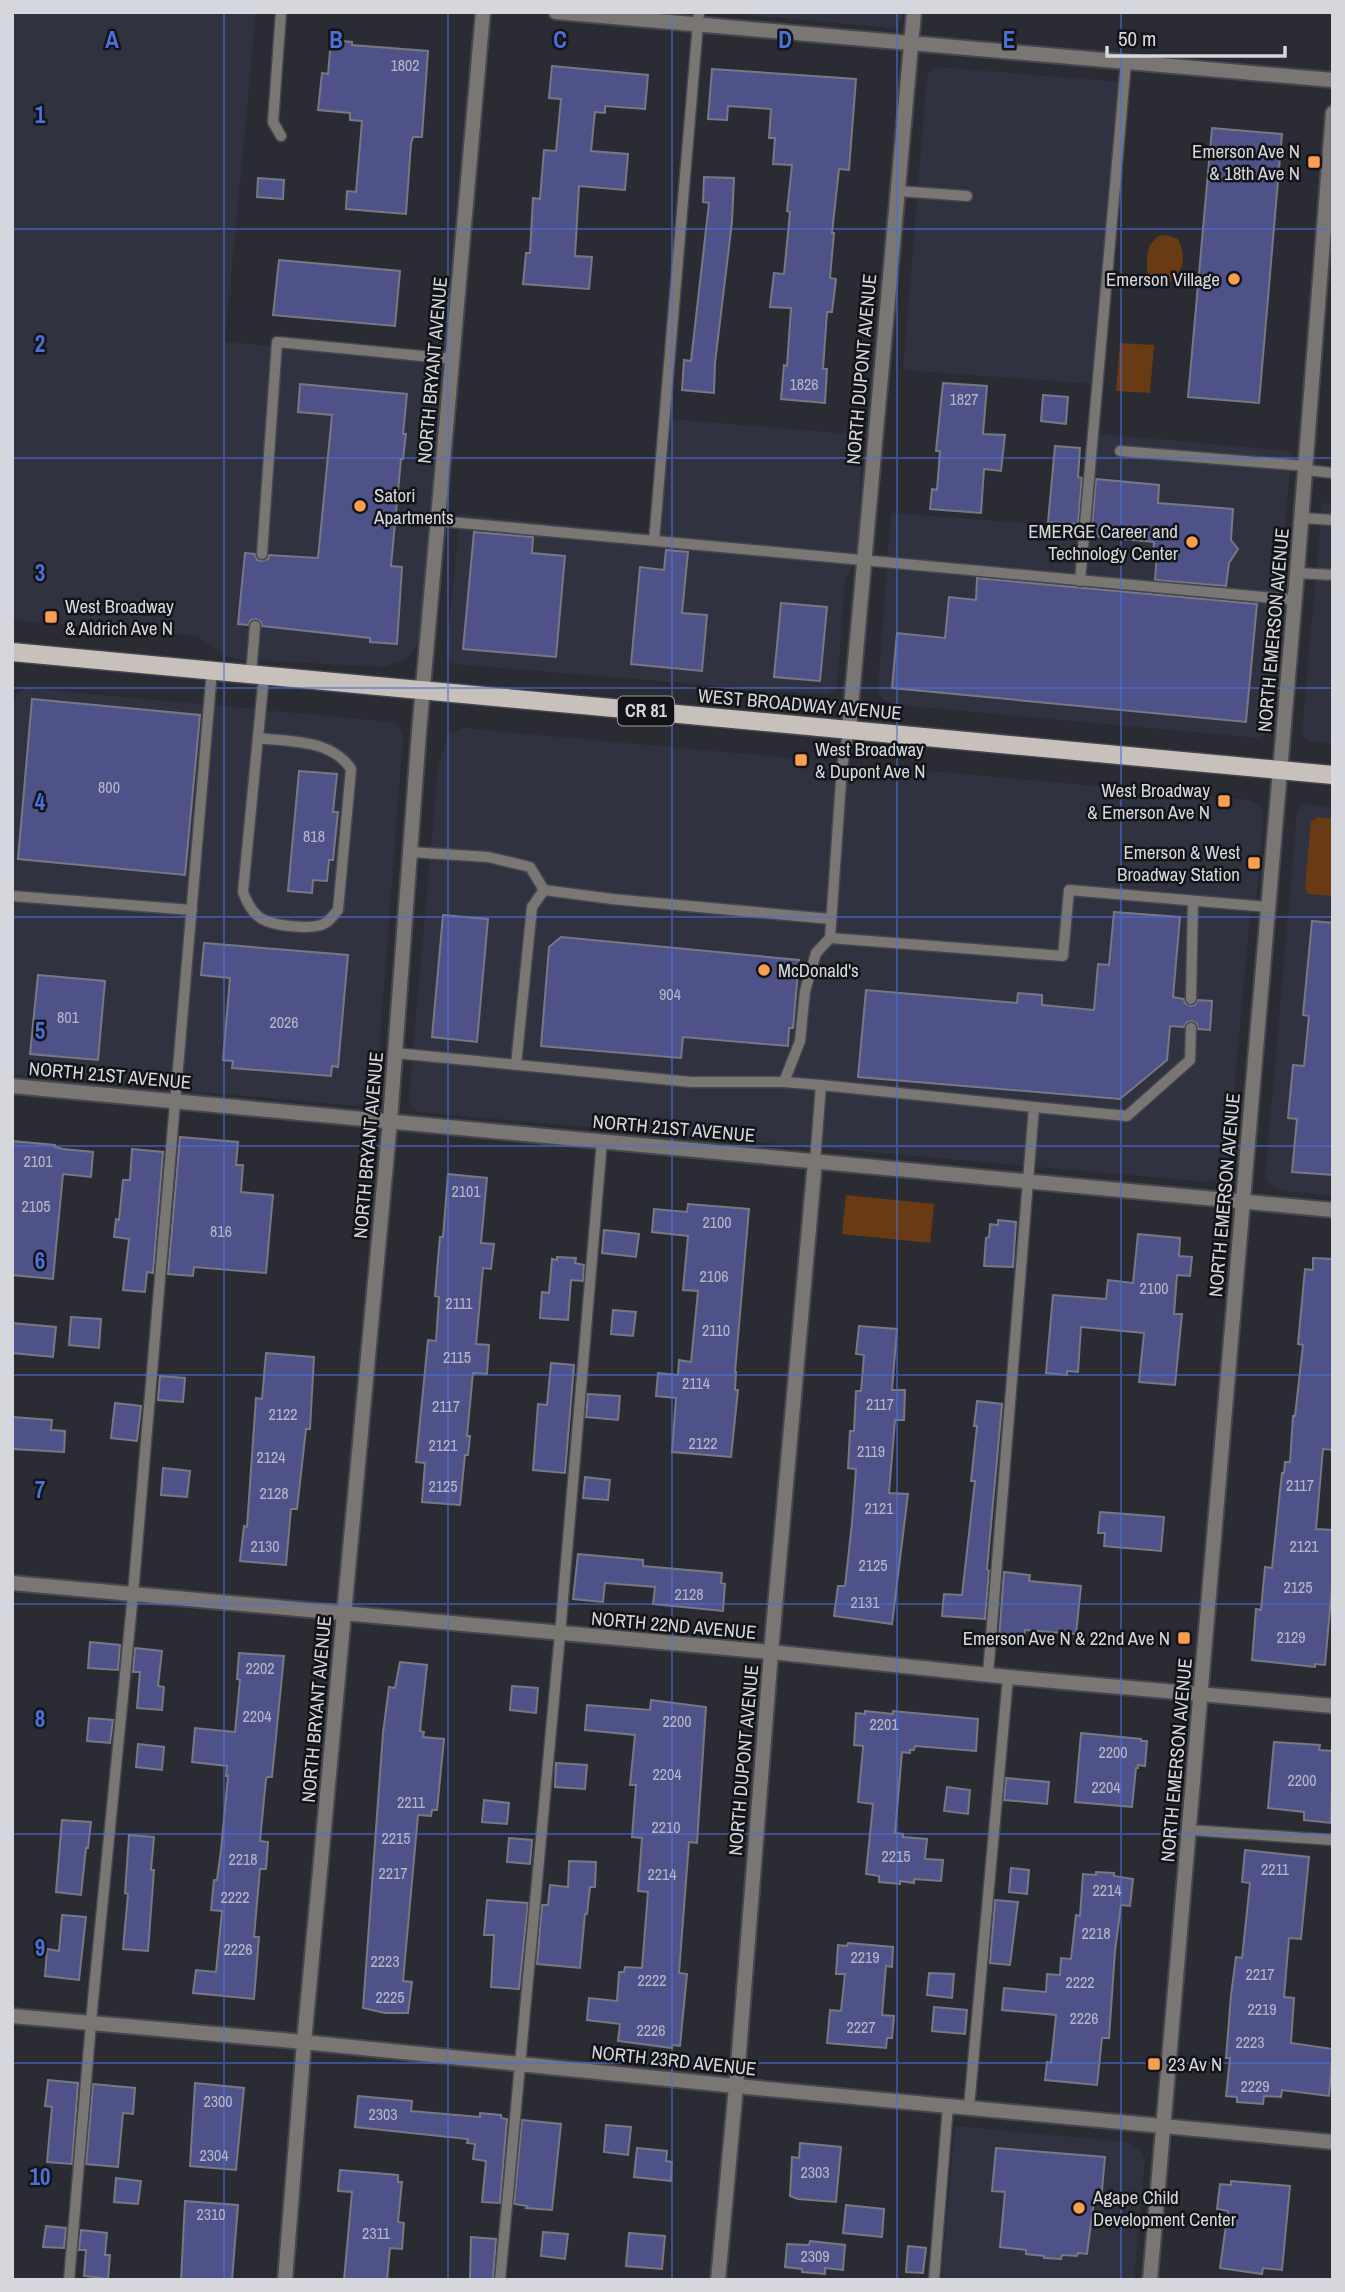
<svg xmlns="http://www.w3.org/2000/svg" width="1345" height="2292" viewBox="0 0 1345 2292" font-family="'Archivo Narrow',sans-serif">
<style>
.built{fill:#303240}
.green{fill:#683b14}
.building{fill:#4f5289;stroke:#777882;stroke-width:2}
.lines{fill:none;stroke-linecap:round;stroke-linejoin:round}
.service-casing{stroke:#46474e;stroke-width:13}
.minor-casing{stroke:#46474e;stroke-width:18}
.tertiary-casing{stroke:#46474e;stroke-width:18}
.primary-casing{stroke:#46474e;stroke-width:21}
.service{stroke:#7a7673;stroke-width:10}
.minor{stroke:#7a7673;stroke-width:14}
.tertiary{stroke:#7a7673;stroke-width:14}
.primary{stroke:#c8c0ba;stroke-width:18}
.grid{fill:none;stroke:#4b70d9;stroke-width:2;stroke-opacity:0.55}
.poi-dot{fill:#fc9e52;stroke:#131418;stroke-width:2.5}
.labels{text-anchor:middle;stroke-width:5;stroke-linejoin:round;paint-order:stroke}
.number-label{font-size:16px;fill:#b4b6c7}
.shield{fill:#131418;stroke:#9c9ca1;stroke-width:2}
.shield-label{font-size:18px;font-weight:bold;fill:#d6d7dc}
.poi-label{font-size:19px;fill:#d6d7dc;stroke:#131418;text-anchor:end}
.street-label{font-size:19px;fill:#d6d7dc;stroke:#131418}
.grid-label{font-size:23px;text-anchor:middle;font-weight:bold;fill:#4b70d9;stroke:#131418;stroke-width:5;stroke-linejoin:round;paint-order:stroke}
</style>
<rect width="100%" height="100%" fill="#2a2b33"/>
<path class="built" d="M12 12H256L225 342 441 360 420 638 414 650 407 659 383 667 235 659 224 656 197 636 12 620Z
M715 12H903L900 22 893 28Z
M938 67 1121 82 1093 384 903 370 927 76 932 70Z
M670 419 863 435 857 555 845 581 837 685 834 691 826 695 454 664 448 661 446 654 460 514 660 534Z
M1087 433 1292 451 1266 728 1263 735 1258 738 897 705 886 701 879 694 878 685 891 513 1079 527Z
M1322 503 1333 504V743L1309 741 1302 734Z
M26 688 393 722 398 726 403 737 376 1092 373 1098 366 1104 357 1106 12 1075V704L18 693Z
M463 728 1248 800 1260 805 1264 813 1257 890 1249 924 1228 1161 1226 1170 1215 1180 1208 1182 417 1112 411 1106 409 1095 438 767 448 734Z
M1302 804 1333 807V1196L1286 1191 1270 1185 1265 1178 1297 813Z
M955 2126 1128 2142 1141 2151 1145 2160 1134 2280H941Z"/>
<path class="green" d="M1166 235 1178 239C1198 277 1151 303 1147 269 1146 262 1148 253 1149 246L1158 236Z
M1120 343 1154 345 1150 393 1116 391Z
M1318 817 1333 819V896L1308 894 1305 887 1311 821Z
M846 1195 934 1204 930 1243 842 1234Z"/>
<path class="building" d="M331 40 352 42V45L428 51 422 137H413L411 144 406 214 346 209 347 191 356 192 362 121 350 120V113L318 110 322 73 328 74Z
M552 66 648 75 645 109 605 106V113L595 112 591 151 628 154 625 190 579 186 575 256 592 257 589 289 523 284 526 253H530L533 198 540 199 544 150 556 151 561 99 549 98Z
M712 69 856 79 849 170 839 169 832 233H834L830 278 836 279 832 312H827L823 369H827L825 403 781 399 784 365 787 366 791 308 770 307 774 273 784 274 790 212 787 211 792 165 773 164 775 138H769L771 109 728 106 727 120 708 119Z
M1212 128 1282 134 1259 403 1188 397Z
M704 177 734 178 732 222 715 363 714 393 682 390 684 360 691 361 709 203 703 202Z
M258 178 284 180 283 199 257 197Z
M279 260 400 271 395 326 273 315Z
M943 383 987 386 983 434 1005 435 1001 471 984 469 981 513 930 509 932 489 937 490 940 451H936Z
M300 384 407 394 403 434H406L403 459H401L391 566 402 567 397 644 370 642V638L262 626 261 622 256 619 251 620 248 625 238 624 245 553 255 554 257 560 262 561 268 559 269 555 318 558 332 415 298 412Z
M1043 395 1068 397 1066 424 1041 421Z
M1055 446 1080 448 1078 477 1082 478 1078 524 1048 522Z
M1096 479 1159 485 1158 503 1233 509 1231 540 1238 549 1229 563 1226 586 1155 580 1157 553H1153L1154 542 1094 536 1095 525 1092 524Z
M474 532 533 537 532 553 565 556 556 657 463 649Z
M666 550 688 552 682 613 707 615 702 671 631 664 640 567 664 570Z
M977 578 1257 604 1246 722 892 688 897 633 945 638 949 597 976 600Z
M781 603 827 607 820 681 774 677Z
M32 699 200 715 185 875 18 859Z
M299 771 337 774 333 812H338L333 860H329L327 881 313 880 312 893 288 891Z
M1114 912 1180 917 1173 997 1184 999 1185 1003 1190 1006 1195 1005 1198 1000 1212 1001 1210 1030 1198 1029 1197 1024 1192 1021 1187 1022 1184 1027 1170 1026 1167 1060 1120 1099 858 1077 866 990 1017 1003 1018 993 1042 995V1005L1094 1010 1098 964 1109 965Z
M443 915 488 919 477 1042 432 1037Z
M1312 921 1333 923V1175L1292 1172 1297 1119 1288 1118 1293 1065 1304 1066 1309 1016 1303 1015Z
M561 937 799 960 793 1028H789L788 1046 683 1037 681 1058 541 1046 549 947Z
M204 943 348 955 338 1067 332 1066 331 1076 232 1068 233 1061 223 1060 230 978 201 975Z
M38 975 105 981 98 1060 30 1054Z
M180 1137 238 1142 236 1165H243L241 1192 273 1195 266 1273 194 1267 193 1276 168 1274Z
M12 1141 55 1145V1147L63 1149 93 1152 91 1177 63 1174 53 1279 12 1275Z
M132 1149 163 1152 153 1273 147 1272 145 1292 123 1290 129 1239 114 1237 116 1219 119 1220 123 1180H130Z
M448 1174 487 1178 481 1243 494 1244 491 1269 483 1268 476 1344 489 1345 487 1374 473 1373 467 1436H470L468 1455H465L460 1505 422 1502 425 1463 416 1462 428 1340 436 1341 439 1297 435 1296 438 1259 440 1237H443Z
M688 1204 749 1209 735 1372H736L735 1390H738L731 1457 672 1452 676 1398 656 1396 658 1373 678 1375 679 1360 691 1362 698 1291 683 1290 688 1236 652 1232 654 1209 687 1212Z
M998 1220 1016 1222 1013 1267 984 1266 986 1238 989 1237 990 1224 998 1225Z
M604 1230 639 1234 636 1257 602 1253Z
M1138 1234 1180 1238 1179 1256 1192 1257 1190 1276 1177 1275 1174 1314H1182L1175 1385 1139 1382 1144 1333 1081 1327 1078 1372 1067 1371V1375L1046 1373 1053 1295 1106 1299 1108 1280 1133 1283Z
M557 1257 576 1258 575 1263 584 1265 583 1281 571 1280 568 1320 540 1318 542 1292 549 1293 552 1259 557 1260Z
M1313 1258 1333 1259V1450L1323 1449 1316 1529 1333 1530V1576L1325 1665 1315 1664V1667L1252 1660 1256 1609 1261 1610 1265 1567 1272 1568 1282 1473H1284L1285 1462H1290L1293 1416H1295L1303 1345 1298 1344 1305 1269 1313 1270Z
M613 1310 636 1312 633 1336 611 1334Z
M71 1317 101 1319 99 1348 69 1345Z
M12 1323 56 1327 53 1357 12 1353Z
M859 1326 897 1329 892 1390H905L904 1420H895L889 1493 908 1494 892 1624 834 1616 838 1586H845L852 1523 856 1469 848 1468 850 1431H854L856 1391H861L864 1355 856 1354Z
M266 1353 314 1357 310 1429H306L297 1509H291L286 1565 240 1561 244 1526 247 1527 256 1398 262 1399Z
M551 1363 574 1365 565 1473 533 1470 538 1404 547 1405Z
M160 1376 185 1378 183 1402 158 1400Z
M588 1394 620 1396 618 1420 586 1417Z
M977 1401 1002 1404 987 1569 989 1571 985 1619 942 1616 944 1594 962 1595 975 1481H971L977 1426H974Z
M115 1403 141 1406 137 1441 111 1438Z
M12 1417 52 1420 51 1430 65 1431 64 1452 12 1449Z
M163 1468 190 1471 187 1497 161 1495Z
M585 1477 610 1480 608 1500 583 1498Z
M1100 1512 1164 1517 1161 1551 1104 1546 1105 1533H1098Z
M578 1554 643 1560V1566L722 1573 721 1583 725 1584 723 1611 653 1604 655 1587 605 1583 603 1602 573 1599Z
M1004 1572 1030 1575 1029 1581 1081 1586 1076 1634 1025 1630 1024 1641 999 1639Z
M90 1642 120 1645 118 1670 88 1668Z
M135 1648 162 1651 158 1686 164 1687 162 1710 137 1708 140 1672H133Z
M239 1653 284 1656 272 1777H267L266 1779 260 1841 268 1842 266 1869H260L254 1937H259L254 1999 193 1993 196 1970 216 1972 222 1911 211 1910 214 1880H217L221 1850 228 1776H226L227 1766 192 1762 195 1728 235 1732 240 1680 237 1679Z
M400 1662 427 1665 420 1731 424 1732 423 1737 444 1739 437 1810H432L431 1816 418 1815 403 1981 412 1982 408 2013H385L363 2008 383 1733 389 1687 395 1688Z
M512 1686 538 1688 536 1713 510 1710Z
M651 1700 706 1707 697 1843 689 1842 679 1973 687 1974 680 2046 672 2045V2048L618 2041 620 2024 587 2020 589 1998 617 2001 619 1972H624L625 1967 642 1968 648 1892 638 1891 642 1838 632 1837 636 1785H630L635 1735 585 1730 587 1705 650 1710Z
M865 1711 893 1714V1711L978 1719 976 1751 915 1746 914 1750H910V1753L902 1752 895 1833 903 1834V1837L927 1839 925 1859 943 1860 941 1881 914 1879V1883L900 1881V1884L879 1882V1876L866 1874 873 1804 858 1802 863 1748V1746L854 1745 856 1713 865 1714Z
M89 1718 113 1720 110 1743 87 1741Z
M1081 1733 1141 1739V1741H1147L1145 1766 1138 1765V1768H1136L1132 1807 1075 1802Z
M1274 1742 1320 1745 1319 1750 1333 1751 1331 1823 1304 1820V1812L1268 1808Z
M138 1744 164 1747 162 1770 136 1767Z
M556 1763 587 1765 585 1789 555 1787Z
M1006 1778 1049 1782 1047 1804 1004 1800Z
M947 1787 970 1790 968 1814 944 1811Z
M484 1800 509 1803 507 1824 482 1822Z
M62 1820 91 1822 88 1848H86L81 1895 56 1892Z
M129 1835 154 1837 151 1870H154L148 1951 123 1949 128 1894 125 1893Z
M509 1838 532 1840 530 1864 507 1862Z
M1245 1850 1309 1857 1301 1939 1289 1938 1284 1997 1294 1998 1291 2043 1333 2049 1329 2096 1282 2090 1281 2097 1264 2096 1263 2104 1237 2102V2097L1226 2096 1230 2058H1226L1231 1995 1236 1957 1242 1958 1250 1883 1242 1882Z
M569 1861 596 1862 595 1887H590L587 1914H585L580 1968 537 1964 542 1905H548L550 1885 568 1887Z
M1011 1868 1029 1870 1027 1894 1009 1892Z
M1096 1872 1114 1873V1876L1133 1879 1130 1906 1121 1905 1115 1951 1109 2038H1102L1097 2085 1045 2080 1047 2062 1051 2063 1056 2015 1002 2010 1004 1988 1046 1992 1047 1974 1060 1975 1061 1958 1071 1959 1076 1915 1080 1916 1083 1874 1096 1875Z
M487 1900 528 1903 519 1989 491 1987 494 1935H484Z
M995 1900 1018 1902 1010 1965 990 1963Z
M62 1915 86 1917 79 1980 45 1976 47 1949 59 1951Z
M848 1943 893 1947 892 1967 886 1966 882 2015 894 2016 892 2038H887L886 2048 827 2043 830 2010 841 2011 845 1974H836L838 1945 847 1946Z
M929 1973 954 1974 952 1998 927 1995Z
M934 2007 967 2010 965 2034 932 2031Z
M48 2080 78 2083 72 2164 47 2162 52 2107 45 2106Z
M195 2083 244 2088 236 2170 190 2166Z
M93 2084 135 2088 133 2114 123 2113 118 2167 86 2164Z
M358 2096 412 2101 411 2111 480 2117V2113L501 2115V2118L507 2119 500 2203 482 2202 486 2161 473 2159 475 2144 467 2143 468 2139 355 2127Z
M522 2120 561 2124 552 2210 526 2208 527 2206 514 2204Z
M606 2125 631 2127 628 2155 604 2152Z
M800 2143 841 2147 836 2202 798 2199 790 2196 792 2157 799 2158Z
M637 2148 667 2151 666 2161 672 2162 671 2181 634 2177Z
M996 2148 1105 2157 1101 2201 1094 2200 1087 2254 1078 2253 1077 2256 1062 2255 1061 2259 1044 2258V2256L1026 2254V2250L1000 2247 1005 2192 992 2191Z
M340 2170 398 2175V2182H402L398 2222 404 2223 402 2249 390 2248 387 2280H344L352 2192 338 2191Z
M116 2178 141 2181 138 2204 114 2202Z
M1231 2181 1290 2186 1282 2270 1263 2268 1262 2274 1220 2268 1228 2211 1217 2209 1220 2184 1231 2185Z
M185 2201 238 2205 232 2280H181Z
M846 2205 884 2209 882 2237 843 2233Z
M46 2226 66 2228 64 2248 43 2247Z
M81 2230 107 2233 105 2255H110L108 2279 84 2276 86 2250H79Z
M543 2232 568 2234 565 2259 541 2256Z
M629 2233 665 2236 662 2269 626 2266Z
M471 2237 496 2239 493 2280H470Z
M810 2241 845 2245 843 2270 825 2268V2274L802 2272V2269L785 2267 787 2244 809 2245Z
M908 2246 926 2248 923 2273 906 2272Z"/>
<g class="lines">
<g class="service-casing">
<path id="service" d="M281 136 273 122 281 12
M898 191 967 196
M1120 451 1306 466
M1306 470 1333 473
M1302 518 1333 520
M439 521 1295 600
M654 541 699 12
M262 554 277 342 453 359
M1297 573 1333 575
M1080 581 1126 62
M251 674 255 626
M849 729 842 767 830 938 1063 956 1069 890 1268 907
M258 738C291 742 331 739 351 769L338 910C335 913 331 919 327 922 315 931 275 926 262 919 252 913 247 903 243 892L264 675
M410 852 488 857 530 867 544 890 532 907 516 1065
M544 890 612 899 831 919
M12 896 192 910
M1191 999 1193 901
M395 1053 691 1082H784
M821 1085 1034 1107 988 1674
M1034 1107 1127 1116 1190 1060 1191 1028
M815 1161 821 1085 784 1082 800 1041 805 991 816 953 830 938
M1189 1830 1333 1840
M969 2107 1008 1677
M69 2280 93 2000 133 1594 212 670
M500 2280 560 1634 602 1141
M934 2280 948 2105"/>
</g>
<g class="minor-casing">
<path id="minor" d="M556 12 1333 80
M849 729 914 12
M12 1086 1333 1210
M12 1583 771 1652 1008 1677 1333 1706
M12 2016 283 2040 736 2086 1333 2142
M285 2280 304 2042 390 1121 419 732 483 12
M718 2280 738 2065 771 1652 815 1161"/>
</g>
<g class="tertiary-casing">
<path id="tertiary" d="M1150 2280 1297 573 1333 113"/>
</g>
<g class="primary-casing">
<path id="primary" d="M12 652 1333 775"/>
</g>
<use href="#service" class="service"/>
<use href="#minor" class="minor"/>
<use href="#tertiary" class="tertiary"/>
<use href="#primary" class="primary"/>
</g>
<path class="grid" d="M224 12V2280M448 12V2280M672 12V2280M897 12V2280M1121 12V2280M12 229H1333M12 458H1333M12 688H1333M12 917H1333M12 1146H1333M12 1375H1333M12 1604H1333M12 1834H1333M12 2063H1333"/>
<g class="poi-dot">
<rect x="1307" y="155" width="14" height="14" rx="3.5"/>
<circle cx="1234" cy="279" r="7"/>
<circle cx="360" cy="506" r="7"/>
<circle cx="1192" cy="542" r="7"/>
<rect x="44" y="610" width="14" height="14" rx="3.5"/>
<rect x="794" y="753" width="14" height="14" rx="3.5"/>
<rect x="1217" y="794" width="14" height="14" rx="3.5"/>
<rect x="1247" y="856" width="14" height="14" rx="3.5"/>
<circle cx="764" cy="970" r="7"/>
<rect x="1177" y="1631" width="14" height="14" rx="3.5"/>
<rect x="1147" y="2057" width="14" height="14" rx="3.5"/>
<circle cx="1079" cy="2208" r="7"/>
</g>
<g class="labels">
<g class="number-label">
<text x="405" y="71">1802</text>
<text x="804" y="390">1826</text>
<text x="964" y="405">1827</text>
<text x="109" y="793">800</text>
<text x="314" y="842">818</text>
<text x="670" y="1000">904</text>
<text x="68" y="1023">801</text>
<text x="284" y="1028">2026</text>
<text x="38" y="1167">2101</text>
<text x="466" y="1197">2101</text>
<text x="36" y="1212">2105</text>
<text x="717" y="1228">2100</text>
<text x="221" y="1237">816</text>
<text x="714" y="1282">2106</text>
<text x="1154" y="1294">2100</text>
<text x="459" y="1309">2111</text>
<text x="716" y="1336">2110</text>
<text x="457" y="1363">2115</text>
<text x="696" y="1389">2114</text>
<text x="880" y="1410">2117</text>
<text x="446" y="1412">2117</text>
<text x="283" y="1420">2122</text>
<text x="703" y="1449">2122</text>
<text x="443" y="1451">2121</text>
<text x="871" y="1457">2119</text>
<text x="271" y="1463">2124</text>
<text x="1300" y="1491">2117</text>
<text x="443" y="1492">2125</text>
<text x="274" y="1499">2128</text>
<text x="879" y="1514">2121</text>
<text x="265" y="1552">2130</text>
<text x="1304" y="1552">2121</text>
<text x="873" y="1571">2125</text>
<text x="1298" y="1593">2125</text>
<text x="689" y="1600">2128</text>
<text x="865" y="1608">2131</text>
<text x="1291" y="1643">2129</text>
<text x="260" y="1674">2202</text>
<text x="257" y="1722">2204</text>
<text x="677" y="1727">2200</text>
<text x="884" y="1730">2201</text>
<text x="1113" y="1758">2200</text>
<text x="667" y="1780">2204</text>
<text x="1302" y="1786">2200</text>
<text x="1106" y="1793">2204</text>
<text x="411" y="1808">2211</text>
<text x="666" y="1833">2210</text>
<text x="396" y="1844">2215</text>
<text x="896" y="1862">2215</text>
<text x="243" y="1865">2218</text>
<text x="1275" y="1875">2211</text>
<text x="393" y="1879">2217</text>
<text x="662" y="1880">2214</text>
<text x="1107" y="1896">2214</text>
<text x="235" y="1903">2222</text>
<text x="1096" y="1939">2218</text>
<text x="238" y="1955">2226</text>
<text x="865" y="1963">2219</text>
<text x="385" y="1967">2223</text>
<text x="1260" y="1980">2217</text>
<text x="652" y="1986">2222</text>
<text x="1080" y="1988">2222</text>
<text x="390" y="2003">2225</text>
<text x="1262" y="2015">2219</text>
<text x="1084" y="2024">2226</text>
<text x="861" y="2033">2227</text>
<text x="651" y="2036">2226</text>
<text x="1250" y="2048">2223</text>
<text x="1255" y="2092">2229</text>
<text x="218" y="2107">2300</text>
<text x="383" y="2120">2303</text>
<text x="214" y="2161">2304</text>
<text x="815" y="2178">2303</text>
<text x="211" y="2220">2310</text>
<text x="376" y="2239">2311</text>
<text x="815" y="2262">2309</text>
</g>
<rect class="shield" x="618" y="696.5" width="56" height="29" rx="5"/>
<g class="shield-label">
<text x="646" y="717">CR 81</text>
</g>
<g class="poi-label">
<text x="1300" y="158">Emerson Ave N<tspan x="1300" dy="22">&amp; 18th Ave N</tspan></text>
<text x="1220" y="286">Emerson Village</text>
<text x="374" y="502" text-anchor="start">Satori<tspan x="374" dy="22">Apartments</tspan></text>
<text x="1178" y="538">EMERGE Career and<tspan x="1178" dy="22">Technology Center</tspan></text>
<text x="65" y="613" text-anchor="start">West Broadway<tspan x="65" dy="22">&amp; Aldrich Ave N</tspan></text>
<text x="815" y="756" text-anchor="start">West Broadway<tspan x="815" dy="22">&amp; Dupont Ave N</tspan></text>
<text x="1210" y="797">West Broadway<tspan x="1210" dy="22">&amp; Emerson Ave N</tspan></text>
<text x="1240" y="859">Emerson &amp; West<tspan x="1240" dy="22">Broadway Station</tspan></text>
<text x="778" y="977" text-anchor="start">McDonald's</text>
<text x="1170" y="1645">Emerson Ave N &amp; 22nd Ave N</text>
<text x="1168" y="2071" text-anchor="start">23 Av N</text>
<text x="1093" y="2204" text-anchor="start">Agape Child<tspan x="1093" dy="22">Development Center</tspan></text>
</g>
<g class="street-label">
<text transform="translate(861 369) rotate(-85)" y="7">NORTH DUPONT AVENUE</text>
<text transform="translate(432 370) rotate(-85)" y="7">NORTH BRYANT AVENUE</text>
<text transform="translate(1273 630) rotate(-85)" y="7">NORTH EMERSON AVENUE</text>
<text transform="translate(800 704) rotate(5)" y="7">WEST BROADWAY AVENUE</text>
<text transform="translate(110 1075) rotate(5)" y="7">NORTH 21ST AVENUE</text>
<text transform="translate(674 1128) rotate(5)" y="7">NORTH 21ST AVENUE</text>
<text transform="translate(368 1145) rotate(-85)" y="7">NORTH BRYANT AVENUE</text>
<text transform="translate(1224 1195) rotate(-85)" y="7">NORTH EMERSON AVENUE</text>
<text transform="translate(674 1625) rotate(5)" y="7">NORTH 22ND AVENUE</text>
<text transform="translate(316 1709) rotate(-85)" y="7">NORTH BRYANT AVENUE</text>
<text transform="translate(743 1760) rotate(-85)" y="7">NORTH DUPONT AVENUE</text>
<text transform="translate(1176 1760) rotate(-85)" y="7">NORTH EMERSON AVENUE</text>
<text transform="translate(674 2060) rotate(6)" y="7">NORTH 23RD AVENUE</text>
</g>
</g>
<g class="grid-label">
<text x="112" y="48">A</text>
<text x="336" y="48">B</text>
<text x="560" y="48">C</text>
<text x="785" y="48">D</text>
<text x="1009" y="48">E</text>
<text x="40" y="123">1</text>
<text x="40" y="352">2</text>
<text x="40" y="581">3</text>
<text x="40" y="810">4</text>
<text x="40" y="1039">5</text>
<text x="40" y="1269">6</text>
<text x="40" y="1498">7</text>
<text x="40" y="1727">8</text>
<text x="40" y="1956">9</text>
<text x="40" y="2185">10</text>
</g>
<rect width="1345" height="2292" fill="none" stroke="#d6d7dc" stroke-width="28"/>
<path d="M1107 46v10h178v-10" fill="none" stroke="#d6d7dc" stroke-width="3.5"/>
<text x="1118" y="46" font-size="21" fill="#d6d7dc" stroke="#131418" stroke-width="5" paint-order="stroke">50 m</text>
</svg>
